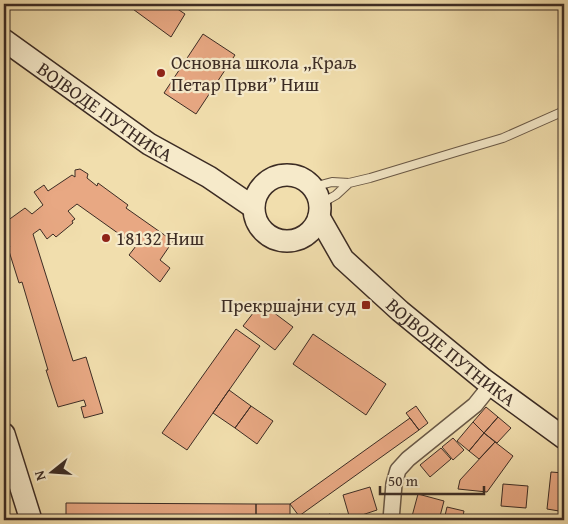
<svg xmlns="http://www.w3.org/2000/svg" width="568" height="524" viewBox="0 0 568 524" font-family="'Gentium Book Plus',serif">
<style>
.building{fill:#e8a883;stroke:#3c2c24}
.lines{fill:none;stroke-linecap:round;stroke-linejoin:round}
.lane-casing{stroke:#695846;stroke-width:10}
.street-casing{stroke:#695846;stroke-width:18}
.secondary-casing{stroke:#3c2c24;stroke-width:24}
.lane{stroke:#f6eaca;stroke-width:8}
.street{stroke:#f6eaca;stroke-width:15}
.secondary{stroke:#f6eaca;stroke-width:21}
.poi-dot{fill:#8f2418;stroke:#f6eaca;stroke-width:2}
.labels{text-anchor:middle;stroke-width:4.5;stroke-linejoin:round;paint-order:stroke}
.poi-label{font-size:19px;fill:#3c2c24;stroke:#f6eaca;text-anchor:start}
.street-label{font-size:19px;fill:#3c2c24;stroke:#f6eaca}
</style>
<rect width="100%" height="100%" fill="#f1dead"/>
<filter id="stains"><feTurbulence type="fractalNoise" baseFrequency=".004" numOctaves="4"/><feColorMatrix values="0 0 0 0 .2 0 0 0 0 .09 0 0 0 0 .02 0 0 0 .5 -.17"/></filter>
<radialGradient id="worn" r=".72"><stop offset=".6" stop-color="#630" stop-opacity="0"/><stop offset="1" stop-color="#630" stop-opacity=".3"/></radialGradient>
<path class="building" d="M126 4H170L185 14 171 37Z
M203 34 235 55 196 114 164 93Z
M80 169 88 174 87 178 97 186 98 183 128 205 126 208 173 241 160 260 170 268 160 282 129 255 136 246 77 204 68 211 75 219 72 221 73 223 56 237 53 234 47 239 40 229 33 234 73 361 86 357 103 413 84 418 81 407 86 406 84 400 58 407 46 370H48L22 282 19 283 8 248 10 247 4 239 6 235 4 234V222L7 221 25 208 32 214 43 205 34 192 44 185 48 191 72 175 75 177V170Z
M261 303 293 327 275 350 243 326Z
M236 329 260 346 187 450 162 433Z
M313 334 386 384 366 415 293 364Z
M229 390 251 406 235 428 213 413Z
M251 406 273 421 257 444 235 428Z
M416 406 428 423 419 430 406 413Z
M486 407 498 417 484 433 473 422Z
M498 417 511 428 497 443 484 433Z
M410 418 419 430 299 516 290 504Z
M473 422 484 433 469 451 457 441Z
M484 433 495 442 479 459 469 451Z
M453 438 464 450 453 460 442 447Z
M495 442 513 456 487 492 458 489 460 480Z
M441 448 451 459 430 477 420 465Z
M551 472 564 473 559 511 547 509Z
M503 484 528 486 526 508 501 506Z
M370 487 377 510 350 519 343 495Z
M418 494 444 501 439 520H411Z
M66 503 256 504V520H66Z
M256 504H290V520H256Z
M447 507 464 511 462 520H444Z
M329 514 351 520H327Z
M467 515 489 519 488 520H466Z"/>
<g class="lines">
<g class="lane-casing">
<path id="lane" d="M313 187 332 182 349 183 370 178 456 152 503 138 564 111
M320 204 336 195 349 183"/>
</g>
<g class="street-casing">
<path id="street" d="M391 520 394 484 398 470 408 459 475 405 491 385"/>
</g>
<g class="secondary-casing">
<g id="secondary">
<path id="s1" d="M4 40 149 144 209 177 253 207"/>
<circle cx="287" cy="208" r="33"/>
<path id="s2" d="M319 217 343 259 400 311 483 379 564 438"/>
<path d="M4 434 31 520"/>
</g>
</g>
<use href="#lane" class="lane"/>
<use href="#street" class="street"/>
<use href="#secondary" class="secondary"/>
</g>
<g class="poi-dot">
<circle cx="161" cy="73" r="5"/>
<circle cx="106" cy="238" r="5"/>
<rect x="361" y="300" width="10" height="10" rx="2.5"/>
</g>
<g class="labels">
<g class="poi-label">
<text x="171" y="69">Основна школа „Краљ<tspan x="171" dy="22">Петар Први” Ниш</tspan></text>
<text x="116" y="245">18132 Ниш</text>
<text x="356" y="312" text-anchor="end">Прекршајни суд</text>
</g>
<g class="street-label">
<text dy="7" stroke="none"><textPath href="#s1" startOffset="124">ВОЈВОДЕ ПУТНИКА</textPath></text>
<text dy="7" stroke="none"><textPath href="#s2" startOffset="191">ВОЈВОДЕ ПУТНИКА</textPath></text>
</g>
</g>
<rect width="568" height="524" fill="none" stroke="#f1dead" stroke-width="20"/>
<rect x="5" y="5" width="558" height="514" fill="none" stroke="#3c2c24" stroke-width="2.5"/>
<rect x="10" y="10" width="548" height="504" fill="none" stroke="#3c2c24"/>
<g transform="translate(52 472) rotate(253)" stroke="#f6eaca" stroke-width="4" paint-order="stroke">
<path d="M0-4L9 19L0 12L-9 19Z" fill="#3c2c24"/>
<text y="-8" font-size="14" font-weight="bold" text-anchor="middle" fill="#3c2c24">N</text>
</g>
<path d="M380 486v8h104v-8" fill="none" stroke="#3c2c24" stroke-width="2.5"/>
<text x="388" y="486" font-size="15" fill="#3c2c24" stroke="#f6eaca" stroke-width="4" paint-order="stroke">50 m</text>
<rect width="100%" height="100%" filter="url(#stains)"/>
<rect width="100%" height="100%" fill="url(#worn)"/>
</svg>
